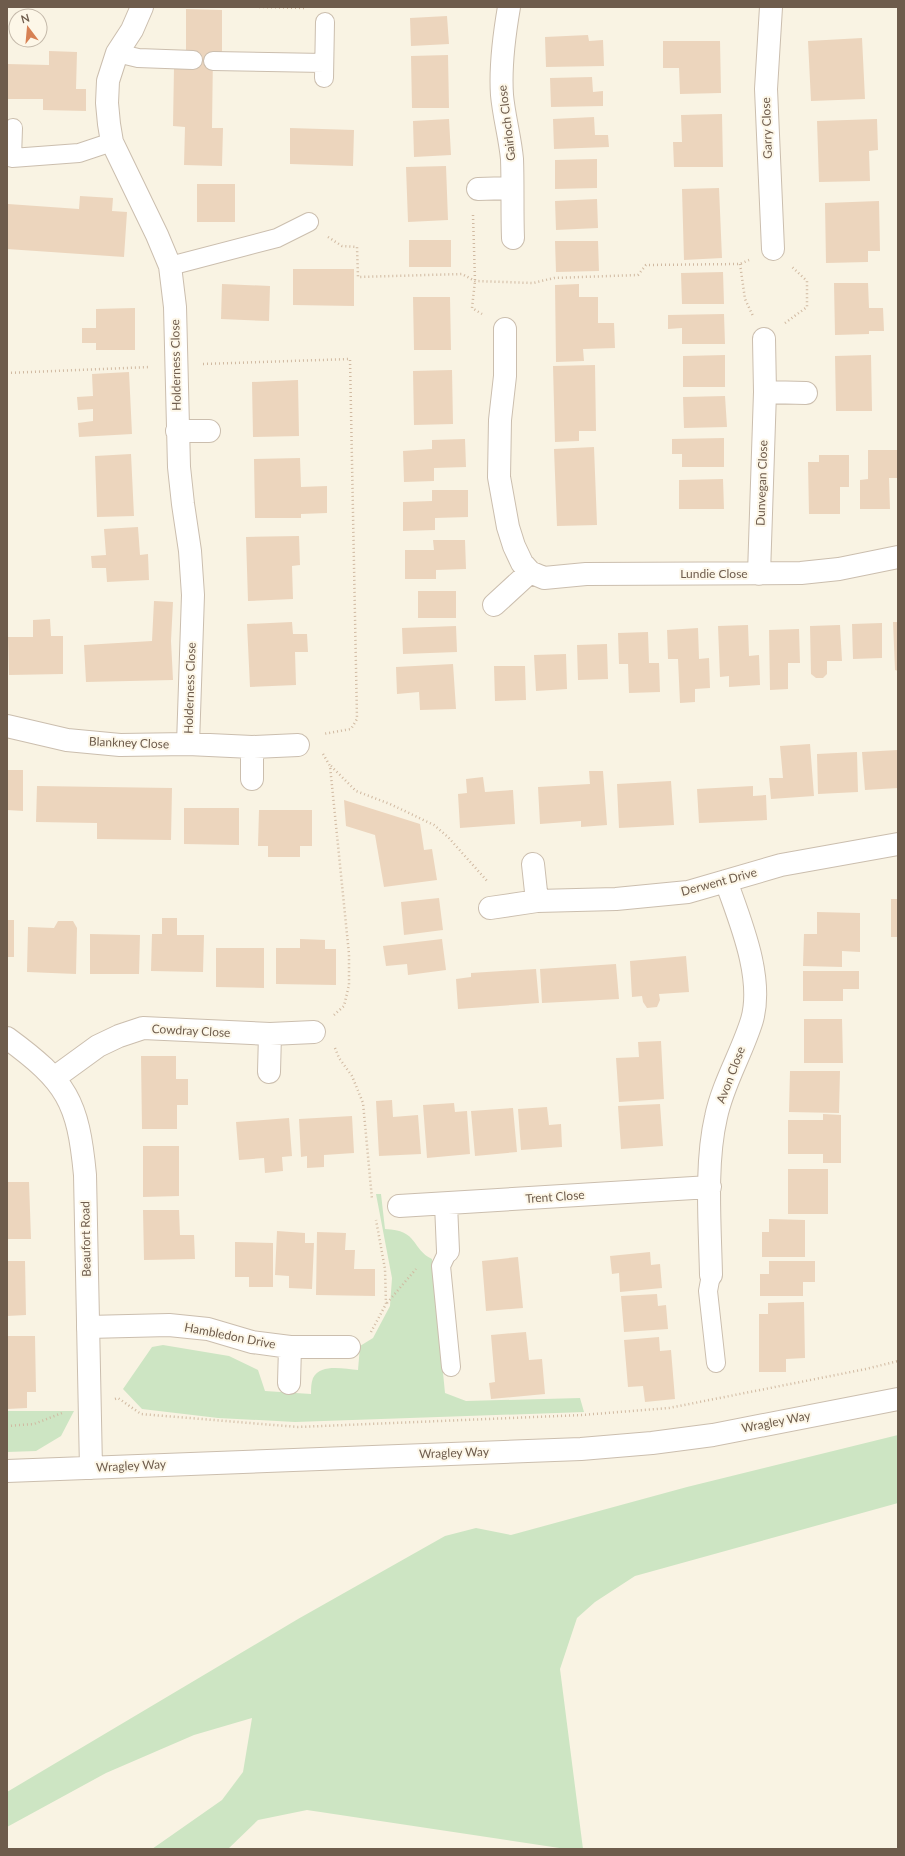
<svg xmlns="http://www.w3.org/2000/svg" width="905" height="1856" viewBox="0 0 905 1856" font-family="Lato,sans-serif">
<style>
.green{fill:#cde5c3}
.building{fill:#ecd5bd}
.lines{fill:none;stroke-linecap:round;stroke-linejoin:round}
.service-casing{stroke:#cbbeae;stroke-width:20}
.minor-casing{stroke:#cbbeae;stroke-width:24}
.tertiary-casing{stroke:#cbbeae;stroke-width:24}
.path{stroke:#d0b9a1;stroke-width:2.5;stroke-dasharray:1 3;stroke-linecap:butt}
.service{stroke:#fff;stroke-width:18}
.minor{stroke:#fff;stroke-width:22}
.tertiary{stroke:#fff;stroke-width:22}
.labels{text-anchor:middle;stroke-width:4;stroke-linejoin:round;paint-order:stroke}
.street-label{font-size:12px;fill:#6e5c4c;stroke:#fdf7e8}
</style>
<rect width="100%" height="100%" fill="#f9f3e3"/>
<path class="green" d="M376 1194H381L385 1229C419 1230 411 1249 432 1259L445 1393 466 1401 580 1398 584 1412 295 1422 218 1418 142 1409 123 1389 152 1347 163 1345 229 1356 258 1370 265 1391 311 1394C311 1389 311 1383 313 1378 321 1363 344 1369 358 1370L360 1346 373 1338 390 1306 392 1278Z
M7 1411H74L61 1436 36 1451 7 1452Z
M898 1435V1503L635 1576 595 1602 577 1618 560 1669 583 1849H566L307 1810 258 1820 228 1849H152L222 1800 243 1772 252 1718 194 1735 106 1773 7 1827V1792L298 1619 445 1536 476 1528 511 1535 687 1487Z"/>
<path class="building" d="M186 9 222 10V54L213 53 212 128H223L222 166 184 165 185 127 173 126 174 67 186 51Z
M447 16 449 44 411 46 410 18Z
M588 35 589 41 603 40 604 66 546 67 545 37Z
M862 38 865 99 811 101 808 41Z
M663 41H720L721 93 680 94 679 68H663Z
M49 51 77 52 76 89H86V111L43 110V99H7V64L49 65Z
M448 55 449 108H412L411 56Z
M592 77 593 92 603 91V106L551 107 550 78Z
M722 114 723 167H674L673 142H682L681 115Z
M594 117 595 135H608L609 147 554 149 553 119Z
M449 119 451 155 414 157 413 121Z
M877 119 878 150 869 151 870 181 819 182 817 121Z
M290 128 354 130 353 166 290 164Z
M597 159V188L555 189V160Z
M446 166 448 220 408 222 406 167Z
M197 184H235V222H197Z
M719 188 722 258 684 260 682 189Z
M80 196 113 198 112 211 127 212 124 257 7 249 8 204 79 209Z
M597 199 598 228 556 230 555 201Z
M879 201 880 251H868V262L826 263 825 203Z
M409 240H451V267H409Z
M555 241H598L599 271 556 272Z
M293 269H354V306L293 305Z
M723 272 724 304H682L681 273Z
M834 283H868L869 308H883L884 331H869V334L835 335Z
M222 284 270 286 269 321 221 319Z
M579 284V297H598V323H614L615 348 583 349 584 361 556 362 555 285Z
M413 297H450L451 350H414Z
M135 308V350H96V343H82V328H96V309Z
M724 314 725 344H682V328L668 329V315Z
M725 355V387H683V356Z
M871 355 872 411H836L835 356Z
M595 365 596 431H579V441L555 442 553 366Z
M452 370 453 424 414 425 413 371Z
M129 372 132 434 79 437 78 423 93 421V409L78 410 77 397 93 396 92 374Z
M298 380 299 436 253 437 252 382Z
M725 396 727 427 684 428 683 397Z
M724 438V467H682V454H672V439Z
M465 439 466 467 434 468V481L404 482 403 451 432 449V440Z
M594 447 597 525 557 526 554 449Z
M868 450H898V478H889L890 509H860V480L868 479Z
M131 454 134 516 97 517 95 456Z
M819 455H849V487H840V514H809L808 462H819Z
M300 458 301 487 327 486V513L301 514V518H255L254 459Z
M723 479 724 509H679V480Z
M432 490H468V517L435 518V530L403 531V502L432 501Z
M138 527 140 555 148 554 149 580 107 582 106 568H92L91 556 106 555 104 529Z
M299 536 300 565 292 566 293 599 248 601 246 537Z
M433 540H465L466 569 436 570V579H405V550H434Z
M418 591H456V618H418Z
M154 601 173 602 171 641 173 680 86 682 84 645 152 641Z
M50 619 51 636H63V674L9 675 8 637H33V620Z
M292 622 293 634H307L308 652H295L296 685 250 687 247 624Z
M893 622H898V671L895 670Z
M882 623V658L853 659 852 624Z
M748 625 749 656 759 655 760 685 729 687V676L720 677 718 626Z
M840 625 842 661H827V674L823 678H816L811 674 810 626Z
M456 626 457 652 403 654 402 628Z
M698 628 699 659 709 658 710 688 695 689V702L680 703 678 659H668L667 630Z
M799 629 800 663H788V689L770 690 769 630Z
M648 632 649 663H659L660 692 629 693 628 664H619L618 633Z
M607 644 608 679 578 680 577 645Z
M566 654 567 689 536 691 534 655Z
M453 664 456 709 420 710 419 692 397 694 396 667Z
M494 666H525L526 700 495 701Z
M810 744 814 796 771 799 769 778H783L780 746Z
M898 750V788L865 790 862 752Z
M857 752 858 792 818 794 817 754Z
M7 770H23V811L7 810Z
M589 771H603L607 825 581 827V821L540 824 538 787 590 784Z
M483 777 485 792 513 790 515 824 460 828 458 794 467 793 466 779Z
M671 781 674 825 619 828 617 784Z
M37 786 172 788 171 840 97 839V823L36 822Z
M753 786V796L766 795 767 820 699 823 697 789Z
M344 800 420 824 424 850 432 849 437 880 384 887 375 835 346 826Z
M184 808H239V845L184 844Z
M259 810H312V846H300V857H268V846H258Z
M439 898 443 930 404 935 401 902Z
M891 899H898V937H891Z
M817 912 860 913V952L842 951V967L803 966 804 934H817Z
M162 918H177V935H204L203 972 151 971 152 934H162Z
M7 920H14V957H7Z
M58 921H73L77 928 76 974 27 972 28 927 54 928Z
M90 934 140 935 139 974H90Z
M300 939 325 940V949H336V985L276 984V948H300Z
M442 939 446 970 408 975 407 964 386 966 383 946Z
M216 948H264V988L216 987Z
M686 956 689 992 659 994 660 1000 657 1007 647 1008 643 1002 642 996 632 997 630 961Z
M616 964 619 999 542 1003 540 969Z
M536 969 539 1003 458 1009 456 979 471 977V973Z
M803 971H859V989H843V1001H803Z
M804 1019H842L843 1063H804Z
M661 1041 664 1099 619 1102 616 1058 639 1057 638 1042Z
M141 1056H176V1079H188V1105H177V1129H142Z
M790 1071H840L839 1113 789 1112Z
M392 1100 393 1117 418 1115 421 1154 379 1156 376 1101Z
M454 1103 455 1112 467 1111 470 1154 427 1158 423 1105Z
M660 1104 663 1146 621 1149 618 1106Z
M547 1107 549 1125 561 1124 562 1147 521 1150 518 1109Z
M513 1108 517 1152 475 1156 471 1111Z
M823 1114 841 1115V1163H823V1154H788V1120H823Z
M352 1116 354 1153 324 1155V1167L307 1168V1156L301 1157 299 1119Z
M289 1118 292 1156 282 1157 283 1171 265 1173 264 1158 239 1160 236 1122Z
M143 1146H179V1196L143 1197Z
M788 1169H828V1214H788Z
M7 1182H29L31 1239H7Z
M143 1210H179L180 1235H194L195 1259 144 1260Z
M769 1219 805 1220V1257H762V1232H769Z
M277 1231 305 1233V1243H314L312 1289 289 1288V1276L275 1275Z
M317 1232 346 1233 345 1250H355L354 1269H375V1296L316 1295Z
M235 1242 273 1243V1287H249V1277H235Z
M650 1252 651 1265 660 1264 662 1288 620 1292 619 1273 612 1274 610 1256Z
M518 1257 523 1308 486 1311 482 1261Z
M7 1261H25L26 1315 7 1316Z
M769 1261H815V1282H803V1296H760V1274H769Z
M657 1294 658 1306 666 1305 668 1329 624 1332 621 1296Z
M804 1302 805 1358 786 1359V1372H759V1314H768V1303Z
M526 1332 529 1360 542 1359 545 1394 491 1399 489 1383 495 1382 491 1335Z
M7 1336H35L36 1392H27V1408L7 1409Z
M659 1337 660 1351 671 1350 675 1399 645 1402 643 1386 628 1387 624 1340Z"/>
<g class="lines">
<g class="service-casing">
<path id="service" d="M117 53 138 58 193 60
M213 61 324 63
M324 78 325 22
M13 128 12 158 79 153 112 142
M170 266 277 238 309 222
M448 1251 441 1266 451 1367
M711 1275 708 1291 716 1363"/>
</g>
<g class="minor-casing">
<path id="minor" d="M142 7 132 30 117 53 108 81 107 103 109 124 112 142 157 235 170 266 175 307 179 467 183 504 190 551 193 595 188 744
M509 7C504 36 500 66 502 95 504 117 510 137 512 159 513 185 512 212 513 238
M771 7 766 89 773 249
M478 189 512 188
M505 329V376L500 420 499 477 508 527 514 546 522 563 530 572
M765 392 806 393
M177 431H209
M759 574 765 392 764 339
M494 605 530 572 544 578 586 574 801 573 839 569 898 557
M7 726 67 740 120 745 188 744 252 747 298 745
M252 779V747
M533 864 537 901
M490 908 537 901 616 899 688 892 781 865 898 844
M269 1072 270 1034
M54 1078 98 1046 119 1036 143 1028 270 1034 314 1032
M446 1204 448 1251
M399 1206 710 1187
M711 1275C710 1226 705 1164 716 1117 723 1083 742 1053 752 1020 764 977 740 921 726 881
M88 1327 169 1325 208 1329 252 1342 290 1347H349
M289 1383 290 1347"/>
</g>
<g class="tertiary-casing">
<path id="tertiary" d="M7 1038C67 1082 78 1101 85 1175L91 1468
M7 1471 581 1449 652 1443 713 1435 898 1399"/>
</g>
<path class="path" d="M259 7 305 8
M473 215 475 281 472 308 482 314
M328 237 342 246 357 247 358 277 462 274 475 281 533 283 554 278 638 275 646 265 740 264 749 260
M740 264 745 299 753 316
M785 323 807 307V281L792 267
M203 364 350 359 357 719 351 729 323 734
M7 373 150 367
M323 754 330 766 349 954V985L344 1006 334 1015
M331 766 356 791 390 804 434 825 448 837 488 882
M335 1048 339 1058 352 1076 363 1103 372 1199
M387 1303 416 1269
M371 1332 386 1304 385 1269 376 1220
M115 1399 118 1398 141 1414 298 1427 582 1415 669 1408 866 1369 898 1361
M7 1426 34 1424 62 1413"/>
<use href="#service" class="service"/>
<use href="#minor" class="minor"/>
<use href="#tertiary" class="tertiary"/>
</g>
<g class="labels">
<g class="street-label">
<text transform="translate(507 123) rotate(-97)" y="4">Gairloch Close</text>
<text transform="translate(767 128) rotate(-92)" y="4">Garry Close</text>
<text transform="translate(176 365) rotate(-91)" y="4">Holderness Close</text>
<text transform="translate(762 483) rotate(-88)" y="4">Dunvegan Close</text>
<text x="714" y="578">Lundie Close</text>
<text transform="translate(190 688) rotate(-88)" y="4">Holderness Close</text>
<text transform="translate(129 743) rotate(2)" y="4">Blankney Close</text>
<text transform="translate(719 882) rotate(-15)" y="4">Derwent Drive</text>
<text transform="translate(191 1031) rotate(3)" y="4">Cowdray Close</text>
<text transform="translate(731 1075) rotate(-69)" y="4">Avon Close</text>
<text transform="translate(555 1197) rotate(-4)" y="4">Trent Close</text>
<text transform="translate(86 1239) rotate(-91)" y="4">Beaufort Road</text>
<text transform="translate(230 1336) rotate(11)" y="4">Hambledon Drive</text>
<text transform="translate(776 1422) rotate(-11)" y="4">Wragley Way</text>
<text transform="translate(454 1453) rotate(-2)" y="4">Wragley Way</text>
<text transform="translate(131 1466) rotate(-3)" y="4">Wragley Way</text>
</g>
</g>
<rect width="905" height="1856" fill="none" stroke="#6e5c4c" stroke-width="16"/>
<g transform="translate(28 28) rotate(344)"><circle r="19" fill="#fdf7e8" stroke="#c4b9aa"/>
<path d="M0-3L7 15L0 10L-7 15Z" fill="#d78154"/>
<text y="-6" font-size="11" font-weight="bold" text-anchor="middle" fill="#6e5c4c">N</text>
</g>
</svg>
